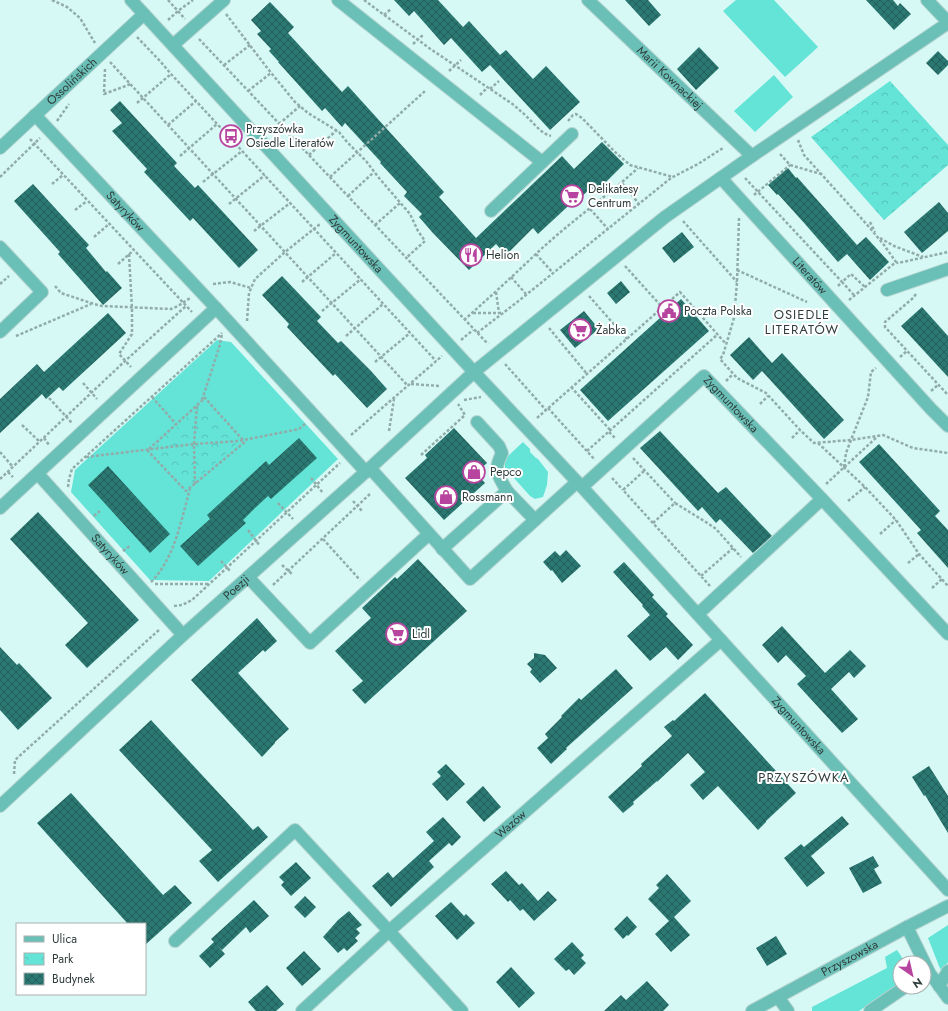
<svg xmlns="http://www.w3.org/2000/svg" width="948" height="1011" viewBox="0 0 948 1011" font-family="Jost,sans-serif">
<style>
.grass{fill:#64e3d7}
.park{fill:url(#park-crowns)}
.building{fill:url(#building-cross-hatch)}
.lines{fill:none;stroke-linecap:round;stroke-linejoin:round}
.minor-casing{stroke:#b5d3d0;stroke-width:14}
.path{stroke:#91aca9;stroke-width:2.5;stroke-dasharray:3 2;stroke-linecap:butt}
.minor{stroke:#6ac0b7;stroke-width:12}
.labels{text-anchor:middle;stroke-width:4;stroke-linejoin:round;paint-order:stroke}
.street-label{font-size:12px;fill:#2f3d3c;stroke:#fff}
.poi-label{font-size:12px;fill:#2f3d3c;stroke:#fff;text-anchor:start}
.neighbourhood-label{font-size:13px;letter-spacing:1px;fill:#2f3d3c;stroke:#fff}
</style>
<defs>
<pattern id="park-crowns" width="20" height="18" patternUnits="userSpaceOnUse"><rect width="20" height="18" fill="#64e3d7"/><path d="M2 6a3 3 0 1 1 6 0M12 15a3 3 0 1 1 6 0" fill="none" stroke="#57c4b9"/></pattern>
<pattern id="building-cross-hatch" width="8" height="8" patternUnits="userSpaceOnUse"><rect width="8" height="8" fill="#2a7871"/><path d="M0 0l8 8M0 8l8-8" fill="none" stroke="#235e59"/></pattern>
</defs>
<rect width="100%" height="100%" fill="#d6f9f5"/>
<path class="grass" d="M736 0H774L818 47 785 77 723 11Z
M774 75 793 97 755 132 734 111Z
M217 340 231 342 338 459 209 581 150 580 71 492 75 470Z
M523 442 530 449V452L536 458 538 459 548 472 547 485 543 497 535 499 530 496 514 478 505 470V461L508 456Z
M948 925V962L942 972 939 966 928 938Z
M897 950 903 959 914 962V963H900V983L859 1011H812V1007L887 968 885 957Z"/>
<path class="park" d="M890 81 948 145V165L884 220 811 137Z
M205 402 240 441 185 489 150 451Z"/>
<path class="building" d="M394 0H438L463 27 469 21 500 55 506 50 533 79 546 66 580 102 550 130 490 65 482 72 451 38 444 45 414 11 409 16Z
M625 0H648L661 15 649 26Z
M866 0H893L898 6 900 3 911 14 894 30Z
M270 2 294 27 288 33 342 92 348 86 444 192 439 197 476 238 562 156 574 169 602 142 624 164 596 192 591 188 580 198 579 196 538 234 533 228 506 255 496 244 469 270 432 232 419 217 422 214 404 196 407 192 380 163 381 162 345 123 342 127 325 108 322 111 278 62H279L269 51 271 49 257 34 261 31 251 20Z
M699 47 719 68 696 90 677 69Z
M938 51 948 61V65L938 75 926 63Z
M120 101 177 163 174 166 195 188 198 185 258 250 239 268 193 218 190 221 144 172 147 169 112 131 122 123 110 110Z
M788 168 796 178 797 177 857 245 866 237 889 262 870 280 847 254 838 262 805 224 778 194 777 195 768 185Z
M33 184 89 245 86 248 106 272 107 271 122 288 103 305 58 254 60 252 14 201Z
M939 202 948 213V231L922 253 904 232Z
M682 232 694 247 674 263 662 248Z
M282 276 321 317 317 321 338 343 341 341 371 371 387 389 367 408 335 374 333 376 287 327 289 324 262 295Z
M621 281 630 292 616 304 607 293Z
M681 299 709 331 608 421 580 390Z
M922 307 948 336V377L901 326Z
M584 311 599 329 575 348 560 330Z
M108 313 126 333 63 391 59 387 46 399 42 394 0 433V399L37 364 44 372Z
M749 337 772 363 782 353 844 420 824 439 762 371 753 380 730 355Z
M454 428 487 463 476 473 485 483 444 520 405 478 427 458 425 455Z
M660 431 718 493 726 487 772 536 753 553 720 519 716 523 702 507 698 511 640 448Z
M299 438 317 458 271 499 268 496 255 508 243 520 246 523 198 566 180 546 210 519 207 515 266 461 269 465Z
M879 444 940 511 935 516 948 530V568L917 533 921 530 859 462Z
M108 466 170 534 150 553 88 485Z
M38 512 139 620 87 668 65 645 88 623 10 539Z
M566 550 581 566 562 583 552 570 551 571 543 562 555 551 560 556Z
M418 559 467 611 365 704 352 690 363 681 335 651 371 618 362 608 395 577 397 579Z
M624 562 654 595 652 597 668 614 666 616 693 645 678 660 666 647 650 661 627 636 650 615 642 606 643 605 613 572Z
M257 618 277 641 265 652 263 650 238 673 289 729 275 742V743L262 757 191 680Z
M782 626 825 673 850 650 866 666 854 678 849 672 831 689 858 719 842 733 797 684 806 676 786 655 778 663 762 645Z
M0 647 17 665 19 663 52 698 18 730 0 710Z
M534 653 545 655 557 668 540 683 530 672 532 669 527 664 534 658Z
M616 669 633 688 566 748 567 749 551 764 537 748 548 738 545 734 562 717 561 716 579 698 581 700Z
M705 693 796 793 766 821V822L758 830 718 786 703 800 690 785 705 772 688 753 657 782V781L633 802 634 804 623 813 608 797 642 766 641 764 672 736 664 727 673 720 674 721Z
M151 720 253 830 258 826 268 837 218 882 199 861 212 850 119 750Z
M446 764 465 784 447 801 432 784 441 776 437 772Z
M929 766 948 796V833L925 795 924 796 912 777Z
M483 786 501 807 484 822 466 802Z
M71 793 163 895 175 885 192 903 145 945V924H128L37 823Z
M842 816 849 824 811 856 825 873 807 887 784 858 801 844 804 847Z
M443 817 461 837 452 846 449 843 429 861 434 867 391 907 372 886 388 872 393 878 434 841 426 832Z
M873 856 879 866 874 869 882 883 863 893 849 868Z
M296 862 311 878 291 896 281 885 284 882 279 877Z
M506 871 519 885 522 883 538 901 548 891 557 900 534 921 523 909 520 911 510 900 508 902 491 884Z
M667 874 691 901 674 917 690 935 671 952 655 934 669 921 648 899 659 888 656 885Z
M305 896 316 907 305 918 294 907Z
M254 900 269 916 250 933 246 927 222 950 216 944 225 954 210 968 199 956 214 942 211 939Z
M451 902 464 916 466 914 475 923 457 940 435 916Z
M349 911 362 925 356 929 360 933 355 938 358 941 347 951 344 948 338 953 323 937 338 920Z
M627 916 637 927 628 936 627 935 623 939 614 929Z
M776 936 787 954 767 966 756 948Z
M572 942 584 955 581 958 586 963 574 975 569 969 566 971 554 959Z
M304 951 321 969 302 986 286 968Z
M511 967 535 993 519 1008 496 982Z
M647 981 669 1005 663 1011H604L621 995 626 1000Z
M267 985 284 1004 276 1011H256L248 1002Z"/>
<g class="lines">
<g class="minor-casing">
<g id="minor">
<path id="s1" d="M131 0 474 372 582 487 948 890"/>
<path d="M338 0 542 162"/>
<path id="s2" d="M588 0 752 156"/>
<path d="M927 0 948 22"/>
<path d="M173 45 224 0"/>
<path id="s3" d="M35 115 216 308 366 472"/>
<path id="s4" d="M0 148 144 14"/>
<path id="s5" d="M721 178 931 409 948 426"/>
<path d="M491 211 572 134"/>
<path d="M0 247 42 292 0 332"/>
<path d="M887 290 948 269"/>
<path d="M477 422 499 446 502 453C493 472 497 473 507 491"/>
<path d="M370 468 470 579 577 482"/>
<path id="s6" d="M38 474 183 635"/>
<path id="s7" d="M582 487 704 376 822 499 948 634"/>
<path d="M0 508 216 308"/>
<path d="M442 549 507 491 535 520"/>
<path d="M248 577 310 643 429 534"/>
<path d="M698 614 822 499"/>
<path id="s8" d="M0 806 183 635 370 468 474 372 665 217 752 156 948 23"/>
<path d="M907 927 930 974"/>
<path d="M175 941 295 830 389 931 462 1011"/>
<path d="M924 976 930 974 935 980 948 998"/>
<path d="M939 986 948 971"/>
<path d="M778 997 788 1011"/>
<path id="s9" d="M302 1011 389 931 721 640"/>
<path id="s10" d="M752 1011 907 927 948 906"/>
<path d="M870 1011 905 987"/>
</g>
</g>
<path class="path" d="M52 0 67 7 80 18 95 43
M168 0 185 19
M364 0 429 48 514 105C518 109 522 112 526 116 534 123 540 133 551 136
M226 14 268 69 295 102 308 113 339 132 347 142 366 161 379 178 410 214 418 231 425 241 406 258
M384 15 391 9
M168 20 178 11 193 0
M137 37 160 61 171 74 436 361
M199 39 488 344
M413 44 423 35
M110 62 408 386
M224 65 250 45
M105 69 104 94 131 84
M449 71 461 60
M490 89 499 81
M248 91 271 73
M480 95 488 87
M137 103 171 74
M57 121 69 104
M568 121 573 115 576 114 582 118 615 152 630 165 673 177
M279 124 300 106
M168 125 196 101
M30 139 192 312
M798 140 804 155 870 228 884 245 896 262
M780 154 790 165 821 174
M309 155 337 130
M180 156 217 124
M0 177 40 138
M330 177 425 91
M745 178 842 282 838 286
M203 182 242 151
M622 183 639 204
M52 184 63 175
M754 195 790 165
M348 196 374 172
M229 204 265 175
M590 209 608 229
M75 210 87 201
M739 218 737 282 734 318 723 355 720 359 737 378 766 393 800 430 814 443 851 440 883 435 913 448 948 453
M683 221 737 282
M870 222 875 232
M375 225 400 203
M254 231 290 203
M94 237 109 224
M880 238 894 246 923 257
M129 254 132 309V334L119 354 131 367
M536 254 553 273
M118 264 134 250
M625 266 662 307
M737 270 807 302
M511 277 526 294
M302 282 336 253
M0 284 9 276
M213 284 230 282 251 288
M55 286 61 293 94 304 102 306 171 309 178 306 190 298
M496 292 499 313
M916 294 913 298 885 322V327L948 395
M854 295 842 282 851 274 865 287
M589 296 627 339
M849 300 896 262 898 263 948 252
M322 311 361 279
M473 313H502
M464 320C489 298 514 275 538 252 570 222 606 197 638 168
M247 321 249 293 255 279 285 252 320 224
M549 328 587 374
M477 333 516 303 671 178 698 164 723 148
M16 336 91 304
M346 336 383 304
M461 340 473 330
M900 357 907 351
M375 362 410 333
M505 364 546 410
M726 381 733 374
M83 383 97 399
M411 384 440 386
M571 387 611 431
M931 391 938 385
M152 397 176 424
M204 397 243 440
M49 398 72 423
M202 400 219 348 222 334
M464 400 481 397
M760 404 768 396
M548 408 595 460
M537 418 680 292 726 344
M22 425 40 442
M389 431 394 399
M609 432 616 439
M351 435 442 356
M44 438 49 445
M792 438 800 430
M818 443 865 487 896 520 919 554 948 586
M149 449 205 398
M147 450 186 491 246 441
M587 451 718 334
M0 452 13 467
M421 455 465 415 458 404
M86 457 194 444 239 441 299 429 305 424
M633 458 675 503
M844 467 846 453 851 440 868 397 871 372 876 368
M644 471 623 490 710 586
M8 472 13 477
M311 478 323 493
M612 478 623 490
M0 479 125 361 186 306
M195 484 194 444 197 405
M826 484 878 436
M68 487 69 479 72 469 222 333
M353 501 362 511
M848 501 865 487
M278 503 293 519
M94 516 100 511
M653 523 675 503 709 524 716 529 741 557
M248 530 260 546
M880 534 896 520
M323 539 360 580
M123 551 131 545
M221 561 231 572
M908 563 919 554
M282 565 292 574
M701 576 733 548
M151 582C175 558 181 520 190 489
M155 584H208
M273 585 371 493
M932 588 942 579
M174 606 182 605 192 600 340 463
M14 774 15 760 160 629"/>
<use href="#minor" class="minor"/>
</g>
<defs>
<g id="bus-ring" transform="scale(1.15)"><circle r="9.5" fill="#fff" stroke="#b7459f" stroke-width="1.5"/><path d="M-5-6H5V4H4V6H2V4H-2V6H-4V4H-5ZM-3.5-4V0h7V-4ZM-3.5 1.2v1.5H-2V1.2ZM2 1.2v1.5H3.5V1.2Z" fill="#b7459f"/></g>
<g id="supermarket-ring" transform="scale(1.15)"><circle r="9.5" fill="#fff" stroke="#b7459f" stroke-width="1.5"/><path d="M-6-5.5h2.5l.6 2H6L4.5 2H-2.5L-4.4-4H-6ZM-1.5 3.2a1.3 1.3 0 1 0 .1 0ZM3 3.2a1.3 1.3 0 1 0 .1 0Z" fill="#b7459f"/></g>
<g id="restaurant-ring" transform="scale(1.15)"><circle r="9.5" fill="#fff" stroke="#b7459f" stroke-width="1.5"/><path d="M-5-6h1v4h1v-4h1v4h1v-4h1v5L-1.5 .5V6h-2V.5L-5-1ZM5-6V6H3V1.5H1.5Q1.5-4 5-6Z" fill="#b7459f"/></g>
<g id="civic-ring" transform="scale(1.15)"><circle r="9.5" fill="#fff" stroke="#b7459f" stroke-width="1.5"/><path d="M-.6-6.5H3V-4.5H.6V-3L4-1V1h2V6H-6V1h2V-1L-.6-3ZM-1.2 2.5V6h2.4V2.5Z" fill="#b7459f"/></g>
<g id="shop-ring" transform="scale(1.15)"><circle r="9.5" fill="#fff" stroke="#b7459f" stroke-width="1.5"/><path d="M-5-2.5h2.3a2.7 3.5 0 0 1 5.4 0H5L5.5 6h-11ZM-1.5-2.5h3a1.5 2.3 0 0 0-3 0Z" fill="#b7459f"/></g>
</defs>
<g fill-rule="evenodd">
<use href="#bus-ring" x="231" y="136"/>
<use href="#supermarket-ring" x="572" y="196"/>
<use href="#restaurant-ring" x="471" y="255"/>
<use href="#civic-ring" x="669" y="311"/>
<use href="#supermarket-ring" x="580" y="330"/>
<use href="#shop-ring" x="474" y="472"/>
<use href="#shop-ring" x="446" y="497"/>
<use href="#supermarket-ring" x="397" y="634"/>
</g>
<g class="labels">
<g class="street-label">
<text dy="4" stroke="none"><textPath href="#s2" startOffset="113">Marii Kownackiej</textPath></text>
<text dy="4" stroke="none"><textPath href="#s4" startOffset="98">Ossolińskich</textPath></text>
<text dy="4" stroke="none"><textPath href="#s3" startOffset="132">Satyryków</textPath></text>
<text dy="4" stroke="none"><textPath href="#s1" startOffset="332">Zygmuntowska</textPath></text>
<text dy="4" stroke="none"><textPath href="#s5" startOffset="132">Literatów</textPath></text>
<text dy="4" stroke="none"><textPath href="#s7" startOffset="204">Zygmuntowska</textPath></text>
<text dy="4" stroke="none"><textPath href="#s6" startOffset="108">Satyryków</textPath></text>
<text dy="4" stroke="none"><textPath href="#s8" startOffset="322">Poezji</textPath></text>
<text dy="4" stroke="none"><textPath href="#s1" startOffset="986">Zygmuntowska</textPath></text>
<text dy="4" stroke="none"><textPath href="#s9" startOffset="280">Wazów</textPath></text>
<text dy="4" stroke="none"><textPath href="#s10" startOffset="111">Przyszowska</textPath></text>
</g>
<g class="poi-label">
<text x="246" y="133">Przyszówka<tspan x="246" dy="14">Osiedle Literatów</tspan></text>
<text x="588" y="193">Delikatesy<tspan x="588" dy="14">Centrum</tspan></text>
<text x="486" y="259">Helion</text>
<text x="684" y="315">Poczta Polska</text>
<text x="596" y="334">Żabka</text>
<text x="490" y="476">Pepco</text>
<text x="462" y="501">Rossmann</text>
<text x="412" y="638">Lidl</text>
</g>
<g class="neighbourhood-label">
<text x="802" y="319">OSIEDLE<tspan x="802" dy="15">LITERATÓW</tspan></text>
<text x="804" y="782">PRZYSZÓWKA</text>
</g>
</g>
<rect x="16" y="923" width="130" height="72" fill="#ffffff" stroke="#acb1b1"/>
<rect x="24" y="936" width="20" height="6" fill="#6ac0b7" stroke="#acb1b1"/>
<text x="52" y="943" font-size="12" fill="#2f3d3c">Ulica</text>
<rect x="24" y="953" width="20" height="12" fill="url(#park-crowns)" stroke="#acb1b1"/>
<text x="52" y="963" font-size="12" fill="#2f3d3c">Park</text>
<rect x="24" y="973" width="20" height="12" fill="url(#building-cross-hatch)" stroke="#acb1b1"/>
<text x="52" y="983" font-size="12" fill="#2f3d3c">Budynek</text>
<g transform="translate(912 975) rotate(146)"><circle r="19" fill="#ffffff" stroke="#acb1b1"/>
<path d="M0-3L7 15L0 10L-7 15Z" fill="#b7459f"/>
<text y="-6" font-size="11" font-weight="bold" text-anchor="middle" fill="#2f3d3c">N</text>
</g>
</svg>
